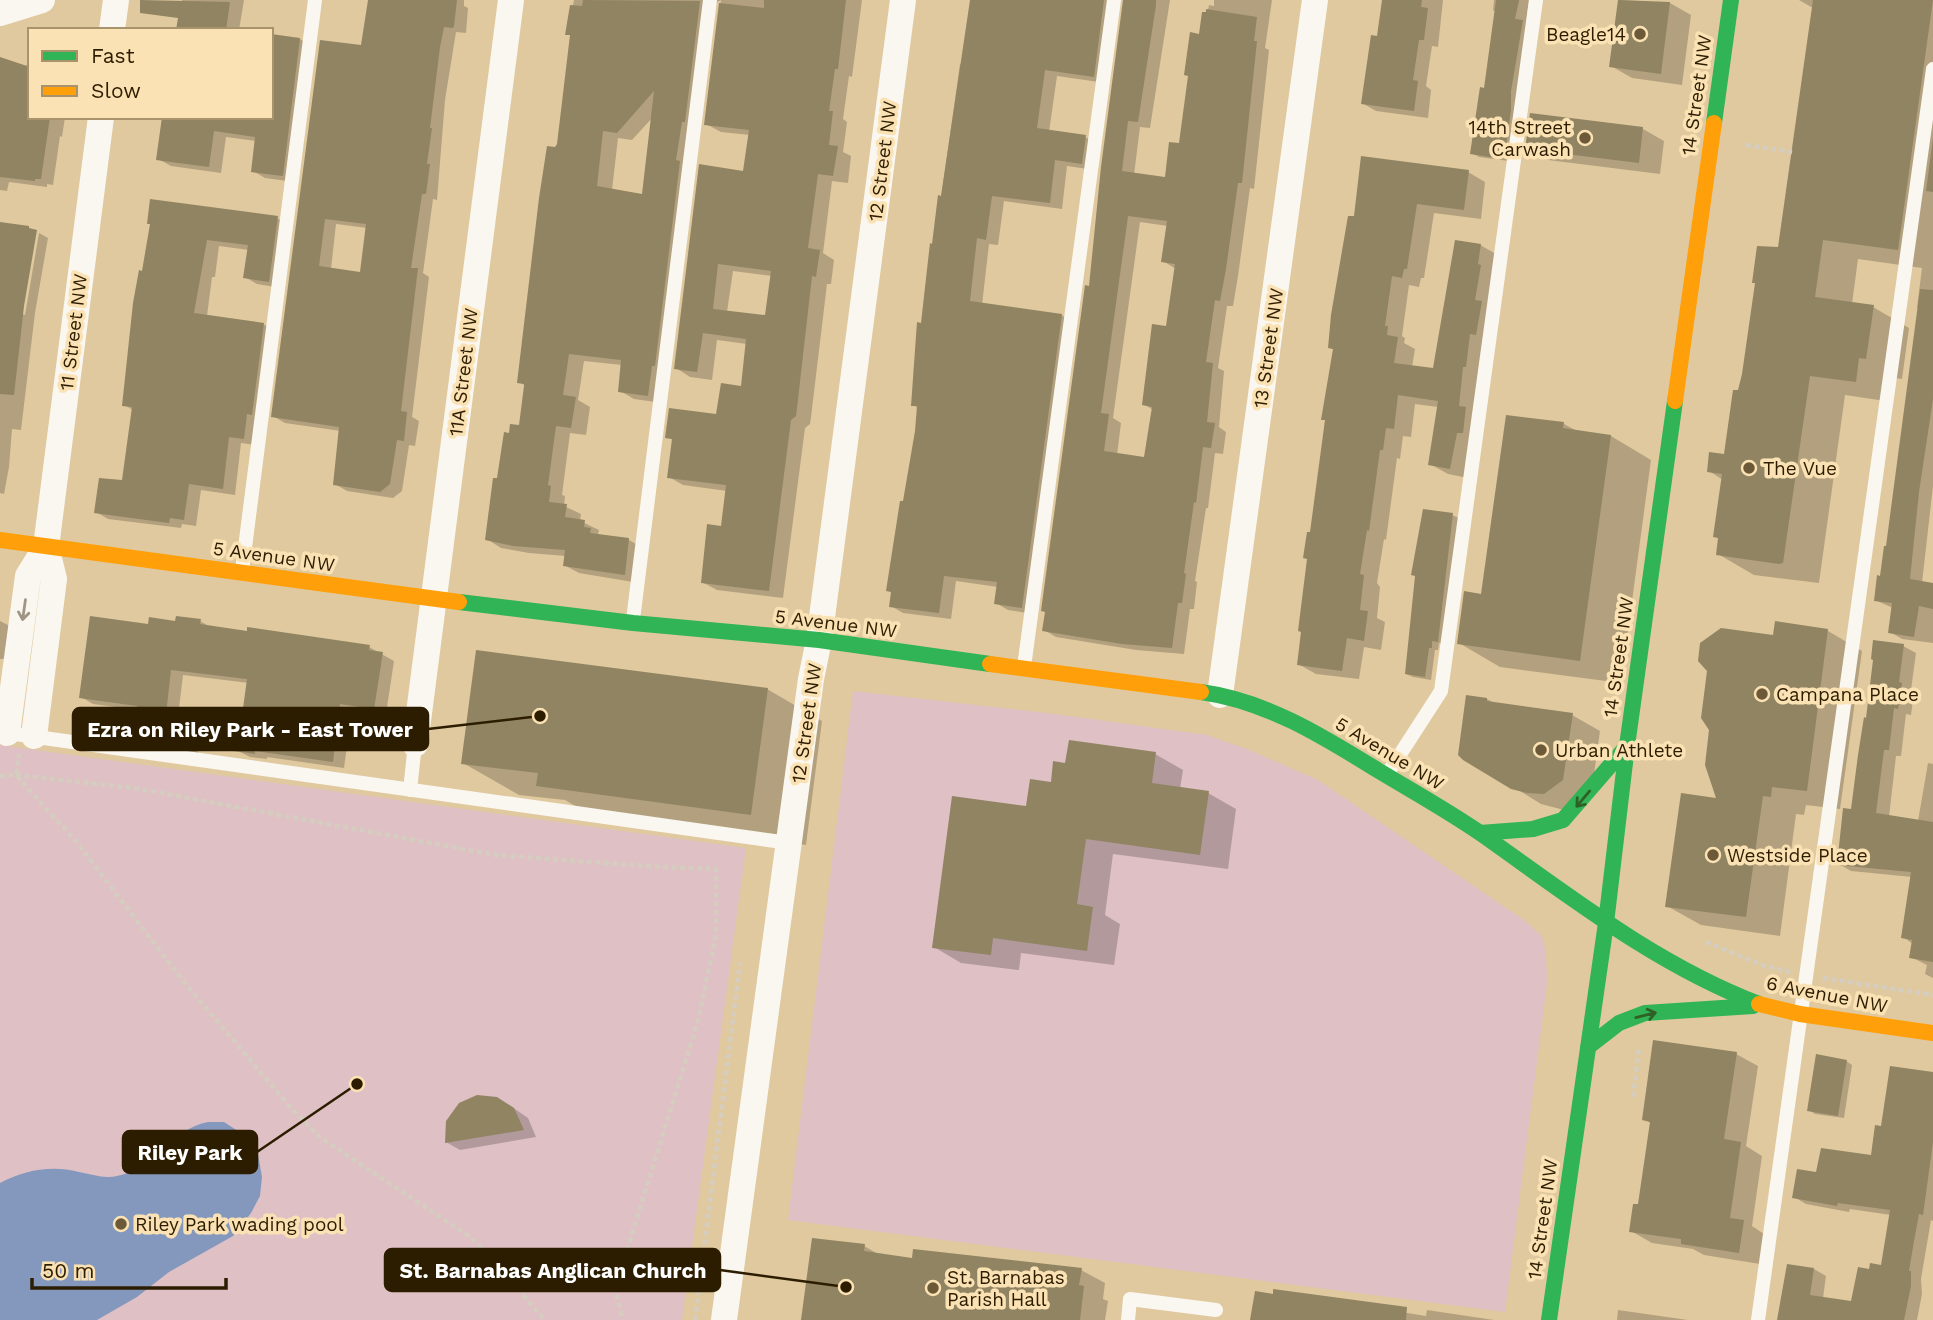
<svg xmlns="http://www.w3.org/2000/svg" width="1933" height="1320" viewBox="0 0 1933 1320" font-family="'Work Sans',sans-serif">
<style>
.green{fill:#dfc0c4}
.water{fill:#8498be}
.shadow{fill:#0003;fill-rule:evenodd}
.building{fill:#908462;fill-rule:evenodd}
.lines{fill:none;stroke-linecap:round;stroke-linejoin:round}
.path{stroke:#d5cdbf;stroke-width:4.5;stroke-dasharray:5 3.5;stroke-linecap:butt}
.lane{stroke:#faf7f0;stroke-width:14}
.street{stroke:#faf7f0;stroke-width:26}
.fast{stroke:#30b455;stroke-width:16}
.slow{stroke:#ff9f0a;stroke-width:16}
.oneway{stroke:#9e9584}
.oneway2{stroke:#2e6126}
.poi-dot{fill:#6c5937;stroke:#fbe2b4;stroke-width:2.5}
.labels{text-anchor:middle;stroke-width:7;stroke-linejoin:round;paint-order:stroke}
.poi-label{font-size:19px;fill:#2d1d00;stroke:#fbe2b4;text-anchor:start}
.street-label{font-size:19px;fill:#2d1d00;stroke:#fbe2b4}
.leader{fill:none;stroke:#2d1d00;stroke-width:2.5}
.callout-dot{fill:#2d1d00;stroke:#fbe2b4;stroke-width:2.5}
.callout{fill:#2d1d00;stroke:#2d1d00;stroke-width:2.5}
.callout-label{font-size:21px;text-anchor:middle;font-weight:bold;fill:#fff}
</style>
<rect width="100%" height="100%" fill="#e0c99e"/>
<path class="green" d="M853 691 1055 714 1207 735 1247 749 1318 780 1524 920 1542 936 1546 952 1547 983 1505 1312 788 1220Z
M0 745 746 848 682 1320H0Z"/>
<path class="water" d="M208 1122H224L244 1135 258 1154 262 1177 260 1196 251 1213 233 1236 169 1272 137 1297 97 1320H0V1183C25 1170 51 1165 79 1172 91 1174 104 1179 117 1176 156 1169 169 1130 208 1122Z"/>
<path class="shadow" d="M182 0H244L239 30H178Z
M369 0H464V6L468 8 466 33 456 32 445 100 437 200 433 199 423 273 429 277 412 417 419 421 415 446 409 445 402 491 393 498 347 491 335 484 341 431 285 423 273 416 362 47ZM336 224 367 228 361 274 331 269Z
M574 0H721L717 2 715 7 663 403 634 399 620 391 622 365 584 361 578 400 590 407 586 435 570 433 562 495 565 496 564 506 581 514 580 521 599 530 598 534 602 536 629 540 643 548 639 583 579 573 564 565 566 556 529 553 501 548 487 539 499 480 520 427 526 386 519 382 556 149 558 145 572 36 567 34ZM653 117 643 196 612 190 618 138 632 140Z
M721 0H862L852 77 849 76 843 119 847 122 843 152 851 156 848 183 832 181 823 253 834 260 831 284H827L811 417 810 424 805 428 783 598 717 590 702 582 723 528 727 491 683 485 669 477 673 440 667 437 717 416 743 388 747 344 717 340 712 380 690 377 676 368 744 173 750 135 721 132 706 124ZM733 271 772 276 767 317 727 312Z
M971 0H1120L1106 83 1057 76 1049 132 1085 137 1098 144 1094 170 1067 166 1062 209 1004 201 998 245 989 244 982 305 1061 315 1074 322 1034 614 1008 610 996 603 998 587 956 581 951 619 903 613 891 606 904 503 917 431 918 408 913 405 923 325 960 64H963Z
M1125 0H1170L1150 128 1140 127 1134 175 1166 179 1180 145 1209 5 1214 6V0H1272L1265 48 1269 50 1254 189 1250 188 1238 276 1233 306H1227L1218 368 1224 371 1219 427 1226 432 1223 454 1215 453 1208 508H1206L1195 581 1197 582 1194 609H1190L1184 654 1136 650 1056 637 1044 630 1090 288ZM1140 222 1168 226 1163 261 1176 269 1167 328 1144 404 1153 410 1146 459 1117 455 1121 423 1113 418Z
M1383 0H1443L1438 47 1432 46 1426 86 1431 90 1428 118 1376 111 1362 103 1378 38Z
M1494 0H1529L1526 24 1528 25 1509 161 1479 157 1472 153 1485 90 1496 12 1493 10Z
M1619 0 1670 3 1691 15 1682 85 1632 78 1611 66Z
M1799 0H1933V486L1922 583 1933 584V643L1902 639 1890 632 1893 608 1875 600 1887 548 1919 309 1917 307 1922 268 1858 259 1852 304 1873 307 1909 328 1902 379 1895 378 1892 402 1845 395 1819 583 1754 575 1718 554 1723 480 1709 471 1726 456 1740 392 1780 249 1813 8Z
M271 36 300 39 312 47 295 182 265 178 253 171 256 141 226 137 221 173 171 166 158 159 163 117H271Z
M30 61V117H65L62 137 60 136 53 185 47 184V187L9 182 7 191 0 190V66L25 67Z
M1532 115 1643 129 1664 141 1660 174 1548 160 1527 148Z
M1468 172 1485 182 1481 219 1434 213 1424 278H1421L1419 287 1409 285 1402 336 1405 338 1404 343 1415 349 1412 367 1435 370 1480 245 1498 255 1468 478 1448 474 1430 464 1438 407 1415 404 1411 437 1403 436 1400 459 1397 458 1386 540 1384 539 1377 583 1380 587 1377 618 1385 622 1381 650 1364 647 1359 679 1316 674 1298 664 1311 534 1327 421 1323 419 1334 350 1329 347 1355 218Z
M277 218 289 225 281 288 257 284 245 277 249 250 219 246 215 277H212L207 316 263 324 276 331 256 445 241 443 235 495 201 490 196 526 182 524 181 528 108 519 96 512 123 482 133 410 124 405 151 224Z
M0 223 21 314 25 315 39 233 48 238 35 313 21 430 12 429 9 467 4 494 0 493Z
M1507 417 1564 424 1579 432 1611 436 1651 460 1621 683 1500 667 1459 643 1483 596Z
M1452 515 1459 518 1444 644 1439 643 1438 650H1435L1431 680 1413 677 1406 674 1417 576Z
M0 621 10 626 5 659H0Z
M200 621 212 628 369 647 394 661 386 714 352 710 344 768 267 757V759L250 757 240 752 198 747V754L147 747 135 740 138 710 93 704 81 697 149 626ZM183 675 249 683 243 724 178 717Z
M1828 631 1862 651 1840 809 1806 805 1804 815 1796 814 1780 936 1701 925 1667 906 1719 800 1774 636Z
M1903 646 1916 653 1911 690 1914 691 1911 715 1906 714 1901 756H1896L1889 817 1918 821 1928 763 1933 764V978L1925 974 1927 965 1911 957 1913 944 1903 937 1912 877 1851 871 1839 864 1852 810Z
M767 689 822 721 806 845 594 817 565 800 519 795 463 763Z
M1487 699 1496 704 1572 715 1600 731 1591 796 1564 810 1541 804 1460 754Z
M1155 754 1183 770 1180 789 1208 793 1236 809 1228 869 1113 854 1105 915 1120 924 1114 965 1021 953 1019 970 961 963 934 947 1027 808 1052 784 1067 765Z
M1736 1054 1758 1066 1746 1146 1762 1156 1752 1226 1764 1234 1760 1264 1704 1255 1693 1249 1652 1243 1631 1231 1640 1206 1652 1124 1644 1119Z
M1846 1061 1852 1065 1844 1118 1815 1114 1809 1110Z
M1933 1074V1221L1931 1220 1921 1279 1922 1294 1917 1320H1778L1814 1269 1826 1276 1823 1298 1853 1303 1870 1271 1882 1267 1891 1215 1850 1209 1849 1212 1806 1204 1794 1197 1818 1174 1873 1157 1882 1128Z
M512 1107 528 1118 536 1137 460 1150 446 1142Z
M864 1246 880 1255 913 1260 1081 1270 1105 1283 1103 1299 1108 1301 1105 1320H803Z
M1427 1310 1494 1320H1252L1395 1311 1426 1316Z
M1618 1310 1688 1320H1617Z"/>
<path class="building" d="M140 0 230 2 226 30H176L178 18 140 13Z
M368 0H457L454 26 453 28 444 27 440 47 430 128H432L427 164H430L426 194H422L411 268H418L401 411 407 412 404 441 397 440 390 484 380 492 333 485 339 427 271 417 320 40 361 45ZM325 219 366 224 360 272 319 266Z
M583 0 700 1 685 122H682L676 160 680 161 655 366H652L648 396 618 392 621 360 569 354 563 395 576 397 571 428 556 426 548 485 551 486 549 502 567 504 565 517 585 520 584 527 591 528 590 533 629 538 625 575 563 566 565 550 513 546 485 540 493 478H497L504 432 509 433 510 424 519 425 524 386V384L517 383 539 198 547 146 555 147 557 144 570 35H565L570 5 582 6ZM654 91 642 194 597 186 603 131 617 133Z
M764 0H846L838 69H835L829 111H833L829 145 838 146 833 176 818 174 808 248 820 250 816 277 812 276 797 408 796 416 791 420 769 591 701 583 707 524 721 526 726 485 667 478 672 439 665 438 669 408 716 414 721 383 741 386 746 339 703 333 697 372 674 369 699 164 743 171 749 130 704 125 719 3 764 8ZM718 264 771 271 765 315 713 309Z
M970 0H1104L1094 77 1045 70 1037 128 1086 135 1082 164 1055 160 1050 203 992 196 986 240 977 238 970 301 1062 314 1022 608 994 604 997 582 944 576 939 613 889 607 891 592 886 591 900 501H903L915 431 917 406H911L917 322 921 323 930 243 932 244 938 195 941 196Z
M1123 0H1156V5L1138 122 1128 121 1122 171 1165 177 1169 142 1179 143 1188 76 1184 75 1190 32 1199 34 1202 12H1206V9L1257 17 1254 41H1257L1242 183H1238L1226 269 1220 301 1215 300 1206 362 1213 363 1207 422 1215 423 1211 448 1203 447 1196 503 1194 502 1184 573 1186 574 1182 603H1178L1172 648 1122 644 1042 631 1045 612 1041 611 1085 285 1089 286 1101 167ZM1128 216 1167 221 1161 262 1175 264 1166 326 1152 324 1142 405 1152 407 1144 457 1104 451 1109 414 1101 413Z
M1382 0H1422L1421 7 1428 8 1424 40H1419L1413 80 1418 81 1414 111 1361 104 1371 35 1377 36Z
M1496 0H1519L1515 19 1523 20 1511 91V110L1506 146 1503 159 1470 154 1480 87 1484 88Z
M1618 0 1670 2 1661 74 1609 67Z
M1813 0H1933L1898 250 1823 240 1815 297 1874 305 1866 359 1859 358 1856 382 1810 376 1783 563 1779 564 1716 555 1718 538 1713 537 1722 474 1707 472 1709 452 1724 454 1733 390H1738L1742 374 1755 283H1752L1757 246 1778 247Z
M271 34 300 38 283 176 251 172 255 137 214 131 209 167 156 160 162 117H271Z
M0 57 30 67V117H50L41 179H35V181L0 177Z
M1530 113 1643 127 1639 163 1525 149Z
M1933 138V192L1926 191Z
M1361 156 1469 170 1464 210 1417 204 1407 269H1404L1402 278 1392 276 1385 326H1388L1387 335 1398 337 1394 363 1433 368 1455 240 1481 244 1478 264 1481 265 1475 300 1482 301 1476 335 1470 334 1466 367H1463L1459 406 1466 407 1463 433H1457L1450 469 1428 465 1438 401 1398 395 1394 429 1386 428 1383 450H1380L1369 531 1367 530 1360 574 1364 575 1360 610 1368 611 1364 641 1347 638 1342 671 1297 665 1301 632 1298 631 1307 559 1303 558 1307 532H1310L1325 420H1321L1333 349 1328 348 1331 315 1348 216H1354Z
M150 199 278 216 269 282 243 278 248 245 207 240 194 313 264 323 252 415 247 414 244 439 229 437 223 489 189 484 184 520 170 518 169 523 94 513 99 478 122 480 132 407 122 406 133 303 139 270 142 271 150 224H147Z
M0 222 29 226V228L37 230 24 306 14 395 0 394Z
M1920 289 1933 290V399L1919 492 1910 579 1933 583V609L1919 606 1914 637 1888 633 1892 603 1874 601 1877 575 1880 576 1884 546H1886Z
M1506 415 1564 422 1563 428 1611 435 1580 661 1457 644 1464 591 1481 594Z
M1423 509 1453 513 1438 642 1432 641V648H1429L1425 677 1405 674 1415 576 1411 575Z
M90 616 148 624 149 617 175 621 176 616 201 619 200 624 247 631V627L370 645 369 650 383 652 374 709 340 704 333 762 255 751V754L236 751V747L187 741 186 748 133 741 137 706 79 698ZM171 670 247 679 241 723 166 714Z
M1775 621 1828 629 1807 791 1772 787 1771 797 1763 796 1746 917 1665 907 1681 793 1716 798 1705 765 1709 730 1701 718 1707 671 1698 661 1700 643 1721 628 1773 635Z
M1873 640 1904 644 1899 682 1902 683 1898 709 1894 708 1889 750H1884L1876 813 1933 822V962L1909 958 1912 940 1901 938 1911 872 1837 865 1843 808 1851 809 1858 755 1864 717 1866 718 1873 660 1871 659Z
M476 650 768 688 751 815 536 786 538 773 461 764Z
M1466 695 1487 698V701L1573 713 1563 780 1544 794 1527 793 1511 789 1463 760 1458 755Z
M1069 740 1156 752 1152 783 1209 791 1200 855 1086 839 1077 904 1093 907 1087 951 993 938 991 955 932 948 952 796 1026 806 1030 779 1051 782 1053 761 1065 763Z
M1653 1040 1737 1052 1724 1139 1741 1142 1730 1218 1744 1220 1739 1253 1681 1244V1239L1629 1232 1633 1204H1638L1650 1122 1642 1120Z
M1816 1054 1847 1060 1838 1116 1807 1111Z
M1890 1066 1933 1072V1142L1923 1215 1919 1214 1914 1241 1909 1271H1911V1286L1904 1320H1777L1787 1264 1814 1268 1810 1295 1851 1301 1858 1267 1869 1269 1870 1263 1881 1265 1890 1210 1838 1203 1837 1206 1792 1198 1797 1169 1816 1172 1821 1148 1871 1155 1875 1125 1881 1126Z
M477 1095 497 1097 514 1108 524 1130 445 1143 446 1121 459 1103Z
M812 1238 865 1244 864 1251 912 1258 913 1249 1082 1268 1079 1285 1084 1286 1080 1320H801Z
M1273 1289 1407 1307 1406 1320H1250L1255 1291 1273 1294Z"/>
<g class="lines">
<path class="path" d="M1746 145 1792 152
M16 775 134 788 495 855 661 867 716 869V935L698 1021 615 1289 623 1320
M0 776 16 775 19 754
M17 776 78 844 184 982 290 1107 321 1138 472 1238 545 1320
M1706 942 1762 965 1790 972
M1823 978 1933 995
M1633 1097 1639 1048
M695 1320 740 963"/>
<path class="lane" d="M242 571 315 0
M633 620 710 0
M1024 667 1114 0
M1 732 789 843
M1388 773 1441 691 1536 0
M410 790 415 744
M1128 1320 1130 1299 1216 1310
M1758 1320 1933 69"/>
<path class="street" d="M0 13 42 0
M112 30 116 0
M1220 695 1315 0
M7 733 28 576 46 547
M34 736 54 579 46 547 101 117
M415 744 511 0
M724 1320 811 679 819 640 903 0"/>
<path class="fast" d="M1714 123 1731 0
M459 602 633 623 819 640 990 664
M1201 692C1267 701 1324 737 1379 771 1414 792 1450 812 1483 835 1572 898 1657 965 1759 1004
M1480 833 1533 829 1563 820 1627 746
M1588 1047 1619 1023 1645 1013 1753 1006
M1549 1320 1606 923 1627 746 1675 401"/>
<path class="slow" d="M1675 401 1714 123
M0 540 459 602
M990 664 1201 692
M1759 1004 1800 1014 1933 1033"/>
</g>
<defs><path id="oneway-shaft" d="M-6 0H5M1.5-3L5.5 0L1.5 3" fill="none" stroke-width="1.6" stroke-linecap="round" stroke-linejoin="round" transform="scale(1.75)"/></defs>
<use class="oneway" href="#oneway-shaft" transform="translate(24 610) rotate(98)"/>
<g class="oneway2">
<use href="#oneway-shaft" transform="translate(1583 799) rotate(130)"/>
<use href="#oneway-shaft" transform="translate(1646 1015) rotate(-14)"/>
</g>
<g class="poi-dot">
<circle cx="1640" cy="34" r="7"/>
<circle cx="1585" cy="138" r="7"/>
<circle cx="1749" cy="468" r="7"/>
<circle cx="1762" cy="694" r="7"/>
<circle cx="1541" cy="750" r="7"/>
<circle cx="1713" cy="855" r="7"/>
<circle cx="121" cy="1224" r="7"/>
<circle cx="933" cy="1288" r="7"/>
</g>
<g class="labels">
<g class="poi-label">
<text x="1626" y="41" text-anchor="end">Beagle14</text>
<text x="1571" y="134" text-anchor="end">14th Street<tspan x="1571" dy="22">Carwash</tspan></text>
<text x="1763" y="475">The Vue</text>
<text x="1776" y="701">Campana Place</text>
<text x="1555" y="757">Urban Athlete</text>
<text x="1727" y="862">Westside Place</text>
<text x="135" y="1231">Riley Park wading pool</text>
<text x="947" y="1284">St. Barnabas<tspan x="947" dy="22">Parish Hall</tspan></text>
</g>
<g class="street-label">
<text transform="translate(1696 95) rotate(-82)" y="7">14 Street NW</text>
<text transform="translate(882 161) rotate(-83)" y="7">12 Street NW</text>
<text transform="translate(73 332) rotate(-83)" y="7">11 Street NW</text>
<text transform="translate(1268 348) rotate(-82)" y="7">13 Street NW</text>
<text transform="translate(463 372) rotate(-83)" y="7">11A Street NW</text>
<text transform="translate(274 556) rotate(8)" y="7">5 Avenue NW</text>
<text transform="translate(836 623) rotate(7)" y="7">5 Avenue NW</text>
<text transform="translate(1618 657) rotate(-82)" y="7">14 Street NW</text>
<text transform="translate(806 723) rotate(-82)" y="7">12 Street NW</text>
<text transform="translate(1390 753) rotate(31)" y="7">5 Avenue NW</text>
<text transform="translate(1827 994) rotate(11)" y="7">6 Avenue NW</text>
<text transform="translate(1542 1219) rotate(-82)" y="7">14 Street NW</text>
</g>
</g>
<path class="leader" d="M540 716L428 729M357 1084L257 1152M846 1287L720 1270"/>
<g class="callout-dot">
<circle cx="540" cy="716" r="7"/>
<circle cx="357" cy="1084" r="7"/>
<circle cx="846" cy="1287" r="7"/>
</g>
<g class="callout">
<rect x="73" y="708" width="355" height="42" rx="7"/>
<rect x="123" y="1131" width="134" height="42" rx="7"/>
<rect x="385" y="1249" width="335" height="42" rx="7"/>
</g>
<g class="callout-label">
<text x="250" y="737">Ezra on Riley Park - East Tower</text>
<text x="190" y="1160">Riley Park</text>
<text x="553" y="1278">St. Barnabas Anglican Church</text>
</g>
<rect x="28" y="28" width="245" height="91" fill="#fbe2b4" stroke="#a9936c" stroke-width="2"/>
<rect x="42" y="51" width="35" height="10" fill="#30b455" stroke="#a9936c" stroke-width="2"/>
<text x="91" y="63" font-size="21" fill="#2d1d00">Fast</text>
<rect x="42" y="86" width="35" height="10" fill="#ff9f0a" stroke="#a9936c" stroke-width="2"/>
<text x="91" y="98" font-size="21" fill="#2d1d00">Slow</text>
<path d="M32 1278v10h194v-10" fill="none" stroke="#2d1d00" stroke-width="3.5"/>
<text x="42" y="1278" font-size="21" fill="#2d1d00" stroke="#fbe2b4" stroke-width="5" paint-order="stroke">50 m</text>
</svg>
